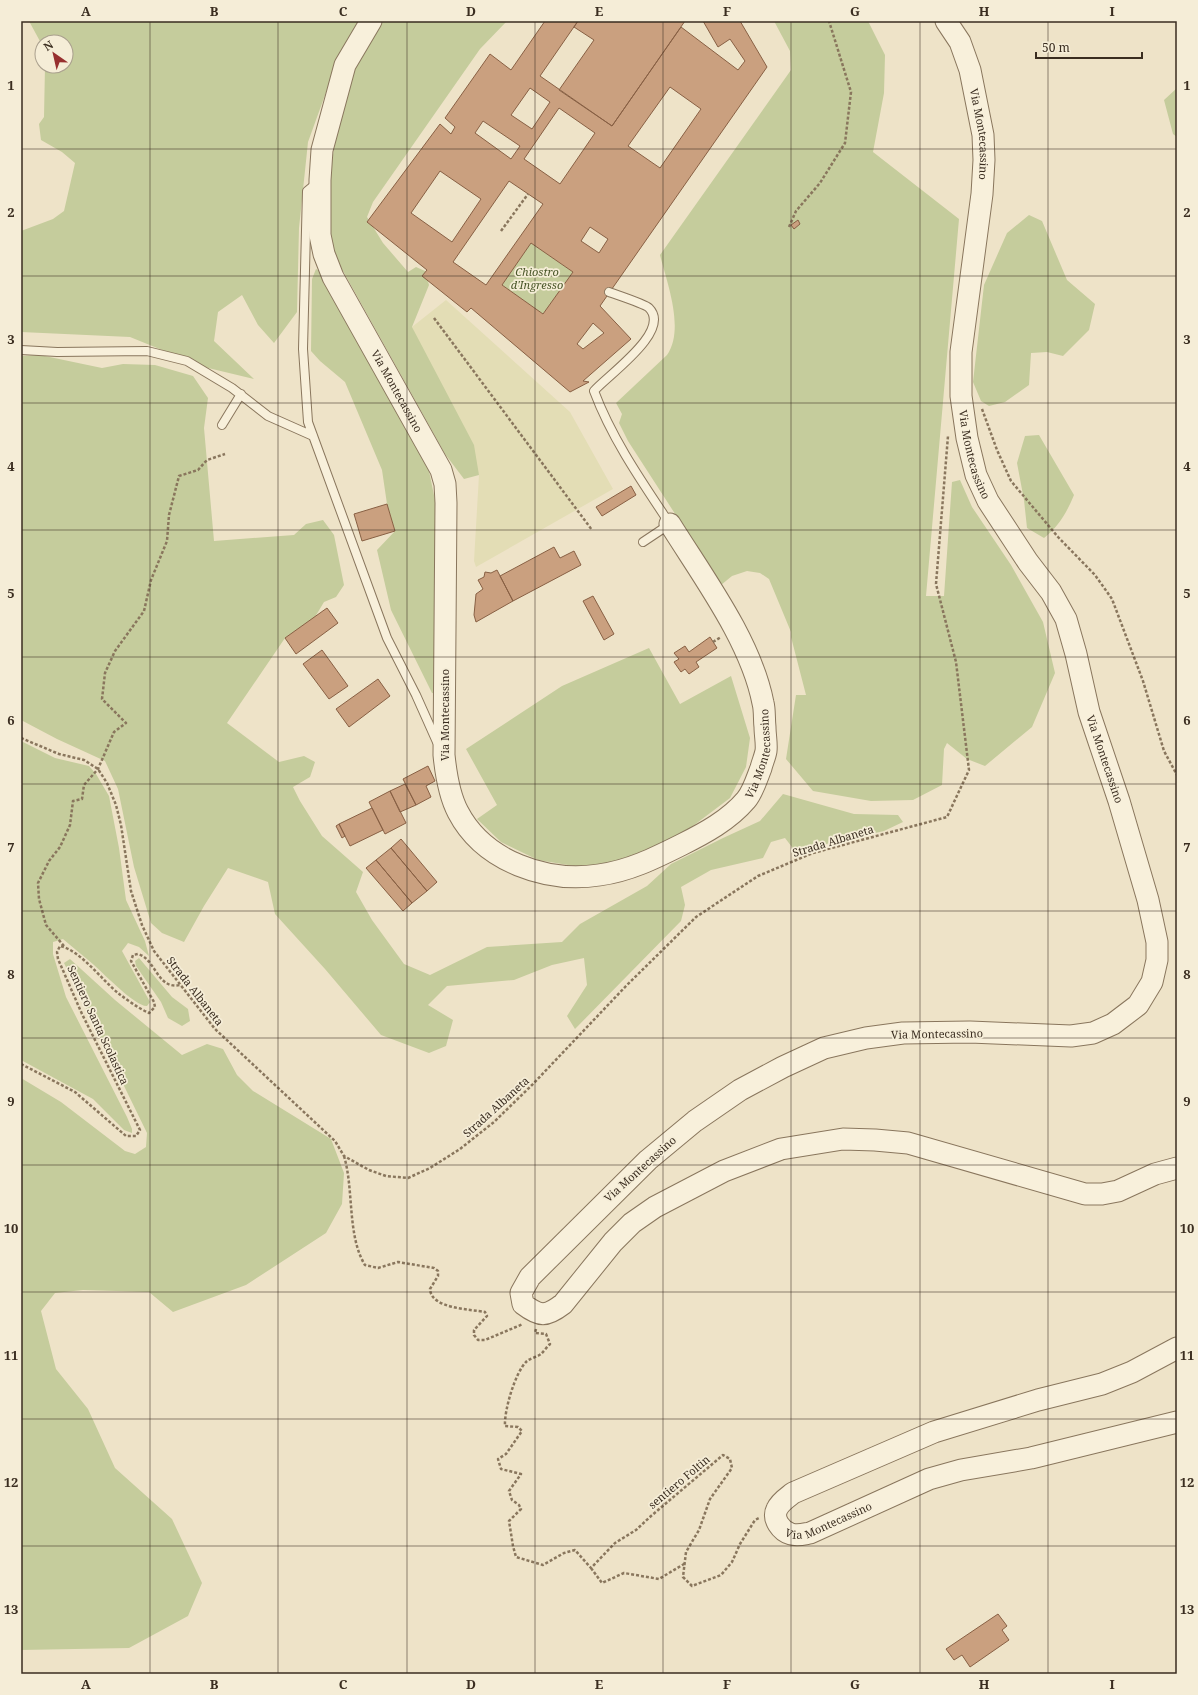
<svg xmlns="http://www.w3.org/2000/svg" width="1198" height="1695" viewBox="0 0 1198 1695" font-family="'Noto Serif',serif">
<style>
.farmland{fill:#e3ddb5}
.green{fill:#c5cc9c}
.building{fill:#caa07f;stroke:#886044;fill-rule:evenodd}
.lines{fill:none;stroke-linecap:round;stroke-linejoin:round}
.service-casing{stroke:#89765d;stroke-width:10}
.tertiary-casing{stroke:#89765d;stroke-width:23}
.path{stroke:#89765d;stroke-width:2.5;stroke-dasharray:3 2;stroke-linecap:butt}
.service{stroke:#f8f0db;stroke-width:8}
.tertiary{stroke:#f8f0db;stroke-width:21}
.grid{fill:none;stroke:#3a2d20;stroke-width:1;stroke-opacity:0.55}
.labels{text-anchor:middle;stroke-width:3.5;stroke-linejoin:round;paint-order:stroke}
.street-label{font-size:11px;fill:#3a2d20;stroke:#f5edd7}
.park-label{font-size:11px;font-style:italic;fill:#495628;stroke:#f5edd7}
.neatline{fill:none;stroke:#3a2d20;stroke-width:1.5}
.grid-label{font-size:13px;text-anchor:middle;font-weight:bold;fill:#3a2d20}
</style>
<rect width="100%" height="100%" fill="#eee3c8"/>
<path class="farmland" d="M446 300 570 412 613 489 476 567 474 561 479 475 412 327Z"/>
<path class="green" d="M29 21H362L341 51 308 142 299 228 297 312 274 343 258 325 242 295 218 312 214 341 254 379 204 367 130 337 21 332V231L53 219 64 211 75 163 62 152 41 140 39 124 44 117 45 66H66V42H42V45Z
M378 21H507L480 49 373 202 367 217 383 243 408 272 416 267 425 271 429 285 412 327 474 445 479 475 464 479 445 454 338 262 328 231 329 177 340 116 359 48Z
M774 21H868L885 55 884 93 873 152 959 219 926 596H944L952 482 960 480 972 507 1011 565 1043 622 1055 673 1032 727 985 766 967 759 947 743 944 749 942 785 913 800 871 801 813 791 786 759 796 695H806L791 637V632L769 579 760 573 747 571 732 576 721 585 628 441 619 423 622 414 616 403 667 355C685 329 667 283 660 255L791 70 790 51Z
M1177 88V137L1173 134 1164 100Z
M1029 215 1042 221 1067 280 1095 304 1089 330 1063 356 1047 352 1031 353 1029 385 1005 402 989 406 981 401 973 382 984 285 1007 233Z
M531 243 573 272 543 314 502 285Z
M316 269 327 275 427 461 436 505 438 694 432 693 391 610 377 550 395 531 387 504 382 470 345 382 320 361 311 351 312 279Z
M40 355 102 368 123 364 155 365 193 376 208 398 204 428 214 541 294 535 306 524 323 520 334 535 344 585 336 597 324 602 315 617 285 638 227 723 279 762 304 756 315 762 310 777 293 787 300 801 322 836 363 872 356 892 372 920 404 964 430 975 487 947 562 942 580 924 647 886 671 864 723 838 760 821 783 794 854 814 898 815 903 822 884 831 795 851 785 838 771 842 763 858 711 870 681 887 685 905 681 921 575 1029 567 1016 587 985 584 958 552 965 514 980 447 986 428 1005 453 1020 446 1046 429 1053 381 1035 325 969 275 914 268 882 228 868 204 906 184 942 162 933 151 923 134 867 118 789 105 761 57 739 21 720V356Z
M1039 435 1074 495C1067 512 1059 526 1044 538L1027 528 1024 500 1017 463 1025 436Z
M649 648 680 704 731 676 750 738 746 767 730 798 669 844 607 865 580 867 538 860 501 842 477 819 497 805 466 749 562 686Z
M21 741 55 758 89 766 96 774 109 796 119 848 126 900 145 941 149 956 139 947 128 943 122 951 150 1002 147 1006C136 1007 104 974 94 965 84 956 73 948 63 939L53 942V954L66 997 127 1117 132 1129V1133L124 1130 93 1099 21 1060Z
M139 958 172 997 188 1009 190 1021 182 1026 168 1018 161 1002 136 966 135 961Z
M70 959 115 1000 182 1055 207 1044 223 1049 237 1075 253 1091 331 1139 344 1173 342 1204 326 1233 246 1285 173 1312 149 1292 83 1290 55 1293 41 1311 56 1369 88 1409 115 1468 172 1519 202 1583 188 1616 129 1648 21 1650V1078L61 1102 125 1151 135 1154 146 1147 147 1133 64 963Z"/>
<path class="building" d="M545 21H578L540 76 612 126 681 27 738 70 745 61 730 39 718 47 703 21H740L767 67 600 306 631 339 583 381 589 382 570 392 471 308 467 312 422 276 427 270 367 222 440 124 451 134 455 127 445 118 490 54 511 70ZM670 87 701 109 660 168 628 146ZM530 88 550 102 532 129 511 115ZM559 108 595 133 560 184 524 159ZM483 121 520 146 511 159 475 133ZM440 171 481 199 452 242 411 213ZM509 181 543 204 486 285 453 262ZM590 227 608 239 599 253 581 241ZM531 243 573 272 543 314 502 285ZM593 323 604 333 583 349 577 344Z
M578 21H685L612 126 559 90 594 40 574 27Z
M798 220 800 224 794 229 791 225Z
M631 486 636 495 602 516 596 507Z
M387 504 395 531 362 541 354 514Z
M554 547 560 558 574 551 581 565 513 601 500 576Z
M497 570 513 601 476 622 474 615 476 594 483 589 478 580 484 577 485 572 491 573Z
M593 596 614 634 604 640 583 601Z
M327 608 338 623 296 654 285 638Z
M710 637 717 648 696 662 699 667 689 674 685 669 681 672 674 662 679 659 674 653 685 646 689 652Z
M322 650 348 686 329 699 303 664Z
M378 679 390 696 349 727 336 709Z
M428 766 435 781 426 786 431 797 416 805 403 779Z
M405 784 416 805 400 812 390 791Z
M390 791 406 823 385 834 369 802Z
M372 808 383 830 350 846 339 824Z
M339 824 345 836 342 838 336 826Z
M401 839 437 882 427 891 391 848Z
M391 848 427 891 412 903 376 860Z
M376 860 412 903 403 911 366 868Z
M998 1614 1007 1626 1002 1630 1009 1640 970 1667 962 1655 954 1660 946 1649Z"/>
<g class="lines">
<g class="service-casing">
<path id="service" d="M318 182 307 191 303 349 308 422 387 638 416 695 437 742
M609 292C617 295 645 304 649 308 672 331 608 375 594 391 612 439 642 482 670 524L643 542
M21 350 57 352 147 351 187 361 232 388 268 416 313 436
M222 425 241 394"/>
</g>
<g class="tertiary-casing">
<g id="tertiary">
<path id="s1" d="M371 21 345 65 322 150 320 180V235L324 254 333 277 441 470 445 484 446 503 444 755C446 775 449 795 458 812 484 862 547 883 599 875 629 871 655 858 681 845 705 833 729 820 746 800 753 792 757 778 761 768 762 763 765 757 766 751 767 744 765 735 765 727 764 719 765 710 763 703 751 641 703 577 670 524"/>
<path id="s2" d="M946 21 960 42 970 70 983 135 984 160 982 194 961 352V396L967 438 976 475 988 501 1028 562 1051 592 1066 619 1076 654 1089 712 1119 801 1148 900 1157 942V960L1152 982 1138 1005 1113 1024 1093 1033 1071 1036 970 1032 903 1033 866 1038 824 1048 783 1067 740 1090 695 1121 648 1160 530 1277 521 1293 523 1304C540 1317 546 1317 563 1304L613 1242 632 1223 655 1207 724 1171 781 1149 843 1139 875 1140 908 1143 1085 1194H1102L1118 1191 1155 1174 1177 1168"/>
<path id="s3" d="M1177 1348 1132 1372 1102 1384 1038 1400 934 1432 793 1493C788 1497 780 1502 777 1509 772 1519 781 1531 791 1534 798 1536 804 1534 810 1533L929 1479 961 1470 1031 1458 1177 1422"/>
</g>
</g>
<path class="path" d="M789 227 796 211 820 183 845 143 851 92 829 21
M501 231 528 194
M434 318 592 530
M982 409 997 450 1011 481 1058 537 1095 575 1112 599 1143 681 1164 751 1177 775
M713 642 721 637
M21 738 59 754 84 760 98 769 107 783 116 805 121 825 131 891 142 925 154 951 215 1029 335 1141 344 1156 369 1170 386 1176 408 1178 430 1168 460 1149 494 1122 532 1085 626 986 696 917 758 876 813 853 947 817 969 770 956 662 936 584 948 436
M64 946 46 925 39 899 38 883 49 861 60 847 70 825 73 801 82 799 84 785 98 769 114 732 126 723 102 699 105 673 115 651 144 611 151 580 167 541 169 515 179 476 198 470 207 460 225 454
M21 1064 75 1092 126 1136H136L140 1130 82 1014 58 959 57 952 60 946C80 950 102 980 118 993 127 1000 138 1008 149 1013L155 1007 154 1002 131 961 133 955 138 954C156 959 157 990 180 985
M344 1156C354 1189 347 1236 365 1265L378 1268 398 1262 434 1268 438 1271V1276L430 1289C431 1309 470 1309 485 1312L487 1316 474 1330V1335L478 1340H485L523 1324
M536 1329 535 1333 546 1334 550 1344C547 1347 544 1351 541 1354 537 1357 531 1358 527 1361 515 1372 504 1411 505 1426L518 1427 522 1431 506 1454 498 1459 501 1469 521 1474 509 1491 512 1500 519 1505 521 1509 509 1521 513 1546 516 1557 543 1565 564 1553 575 1550 591 1568 615 1543 636 1530 651 1516 723 1455 730 1459 732 1468 710 1499 699 1530 686 1552 683 1577 692 1586 721 1575 732 1562 740 1544 755 1520 759 1518
M591 1568 602 1583 624 1573 659 1579 684 1564"/>
<use href="#service" class="service"/>
<use href="#tertiary" class="tertiary"/>
</g>
<path class="grid" d="M150 21V1674M278 21V1674M407 21V1674M535 21V1674M663 21V1674M791 21V1674M920 21V1674M1048 21V1674M21 149H1177M21 276H1177M21 403H1177M21 530H1177M21 657H1177M21 784H1177M21 911H1177M21 1038H1177M21 1165H1177M21 1292H1177M21 1419H1177M21 1546H1177"/>
<g class="labels">
<g class="street-label">
<text dy="4" stroke="none"><textPath href="#s2" startOffset="120">Via Montecassino</textPath></text>
<text dy="4" stroke="none"><textPath href="#s1" startOffset="399">Via Montecassino</textPath></text>
<text dy="4" stroke="none"><textPath href="#s2" startOffset="444">Via Montecassino</textPath></text>
<text transform="translate(445 715) rotate(-90)" y="4">Via Montecassino</text>
<text dy="4" stroke="none"><textPath href="#s1" startOffset="1215">Via Montecassino</textPath></text>
<text dy="4" stroke="none"><textPath href="#s2" startOffset="780">Via Montecassino</textPath></text>
<text transform="translate(833 841) rotate(-17)" y="4">Strada Albaneta</text>
<text transform="translate(195 991) rotate(52)" y="4">Strada Albaneta</text>
<text transform="translate(98 1025) rotate(65)" y="4">Sentiero Santa Scolastica</text>
<text transform="translate(937 1034) rotate(-1)" y="4">Via Montecassino</text>
<text transform="translate(496 1107) rotate(-42)" y="4">Strada Albaneta</text>
<text transform="translate(640 1169) rotate(-42)" y="4">Via Montecassino</text>
<text transform="translate(679 1482) rotate(-40)" y="4">sentiero Foltin</text>
<text dy="4" stroke="none"><textPath href="#s3" startOffset="507">Via Montecassino</textPath></text>
</g>
<g class="park-label">
<text x="537" y="276">Chiostro<tspan x="537" dy="13">d'Ingresso</tspan></text>
</g>
</g>
<rect width="1198" height="1695" fill="none" stroke="#f5edd7" stroke-width="44"/>
<g transform="translate(54 54) rotate(326)"><circle r="19" fill="#f5edd7" stroke="#aaa08e"/>
<path d="M0-3L7 15L0 10L-7 15Z" fill="#97302f"/>
<text y="-6" font-size="11" font-weight="bold" text-anchor="middle" fill="#3a2d20">N</text>
</g>
<path d="M1036 52v6h106v-6" fill="none" stroke="#3a2d20" stroke-width="2"/>
<text x="1042" y="52" font-size="12" fill="#3a2d20" stroke="#f5edd7" stroke-width="3" paint-order="stroke">50 m</text>
<rect x="22" y="22" width="1154" height="1651" class="neatline"/>
<g class="grid-label">
<text x="86" y="16">A</text>
<text x="214" y="16">B</text>
<text x="343" y="16">C</text>
<text x="471" y="16">D</text>
<text x="599" y="16">E</text>
<text x="727" y="16">F</text>
<text x="855" y="16">G</text>
<text x="984" y="16">H</text>
<text x="1112" y="16">I</text>
<text x="11" y="90">1</text>
<text x="1187" y="90">1</text>
<text x="11" y="217">2</text>
<text x="1187" y="217">2</text>
<text x="11" y="344">3</text>
<text x="1187" y="344">3</text>
<text x="11" y="471">4</text>
<text x="1187" y="471">4</text>
<text x="11" y="598">5</text>
<text x="1187" y="598">5</text>
<text x="11" y="725">6</text>
<text x="1187" y="725">6</text>
<text x="11" y="852">7</text>
<text x="1187" y="852">7</text>
<text x="11" y="979">8</text>
<text x="1187" y="979">8</text>
<text x="11" y="1106">9</text>
<text x="1187" y="1106">9</text>
<text x="11" y="1233">10</text>
<text x="1187" y="1233">10</text>
<text x="11" y="1360">11</text>
<text x="1187" y="1360">11</text>
<text x="11" y="1487">12</text>
<text x="1187" y="1487">12</text>
<text x="11" y="1614">13</text>
<text x="1187" y="1614">13</text>
<text x="86" y="1689">A</text>
<text x="214" y="1689">B</text>
<text x="343" y="1689">C</text>
<text x="471" y="1689">D</text>
<text x="599" y="1689">E</text>
<text x="727" y="1689">F</text>
<text x="855" y="1689">G</text>
<text x="984" y="1689">H</text>
<text x="1112" y="1689">I</text>
</g>
</svg>
